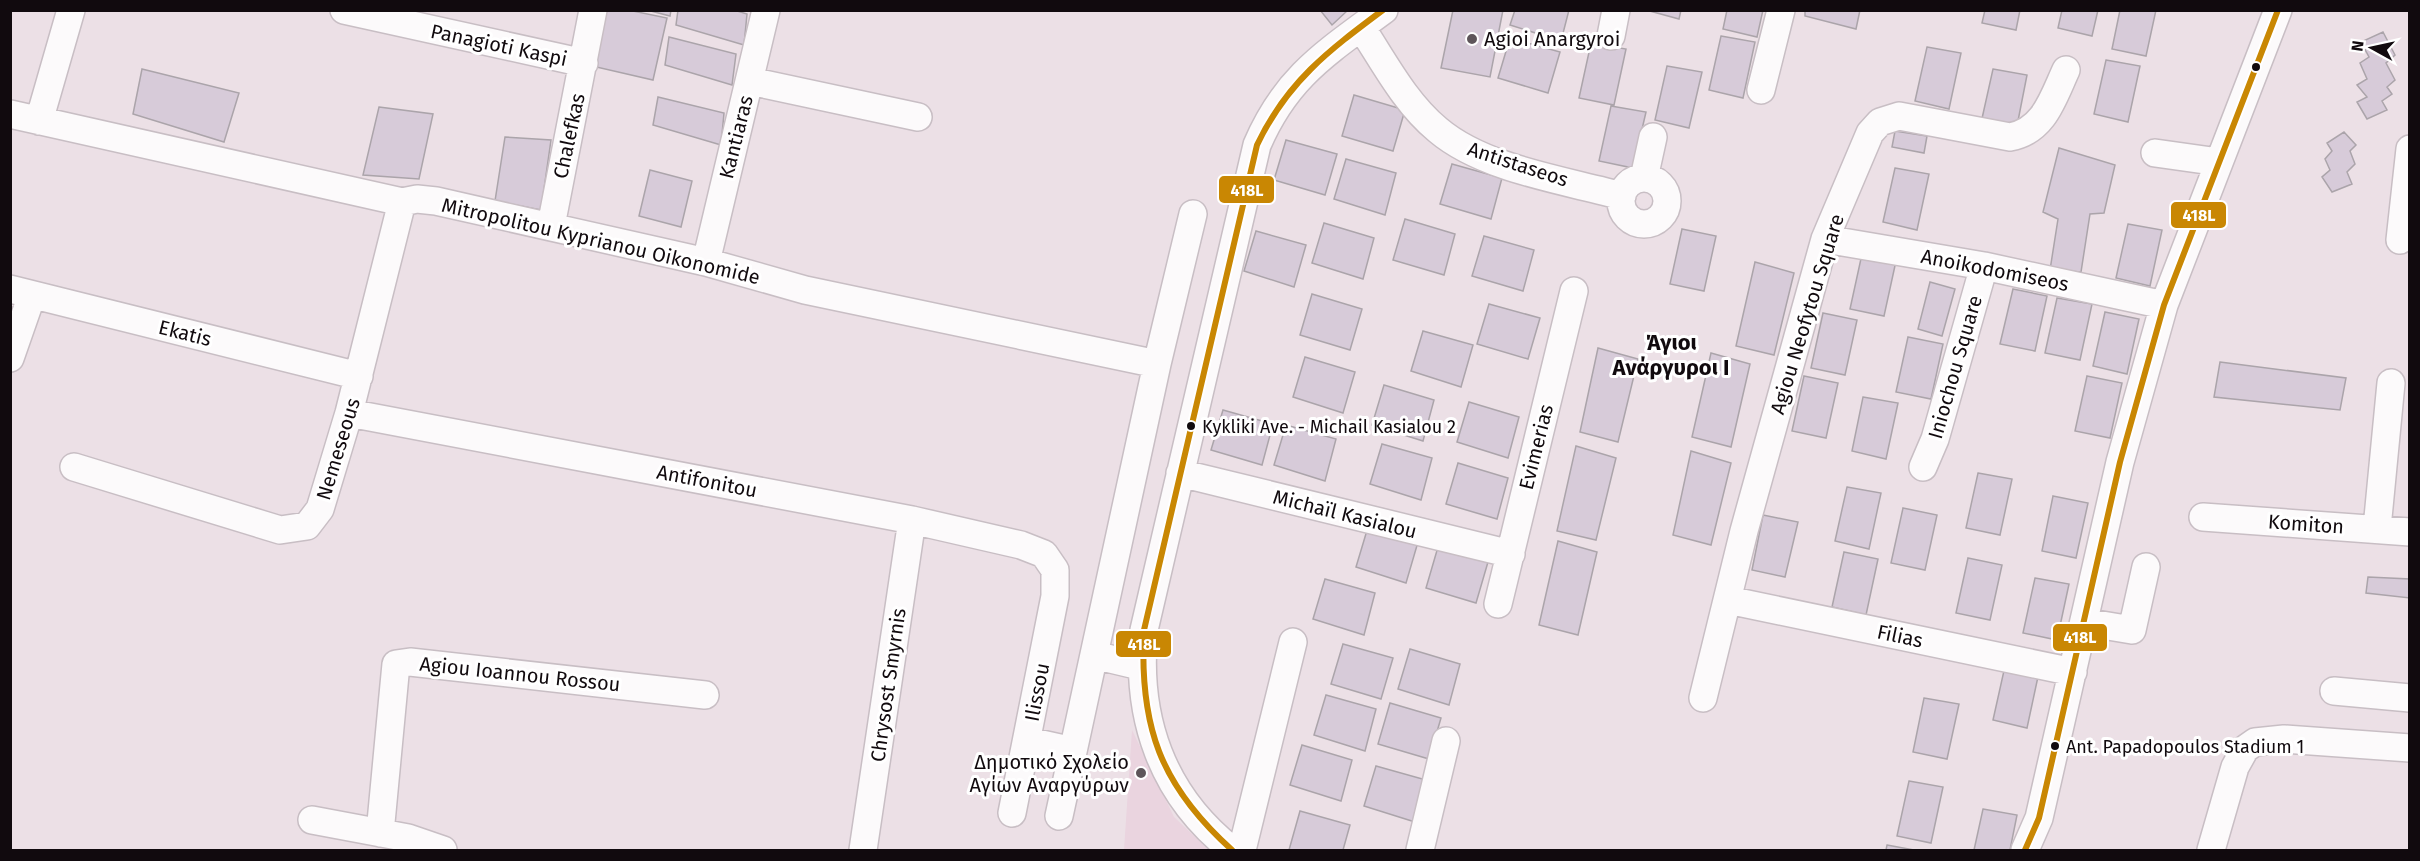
<svg xmlns="http://www.w3.org/2000/svg" width="2420" height="861" viewBox="0 0 2420 861" font-family="'Fira Sans',sans-serif">
<style>
.built{fill:#ead4df}
.building{fill:#d7cbd9;stroke:#aba4aa;stroke-width:1.5}
.lines{fill:none;stroke-linecap:round;stroke-linejoin:round}
.minor-casing{stroke:#c8bec4;stroke-width:30}
.minor{stroke:#fcfafb;stroke-width:27}
.bus-1-casing{stroke:#fff;stroke-width:10}
.bus-1{stroke:#c98703;stroke-width:6}
.poi-dot{fill:#5e555a;stroke:#fff;stroke-width:2}
.bus-dot{fill:#110a0e;stroke:#fff;stroke-width:2}
.labels{text-anchor:middle;stroke-width:6;stroke-linejoin:round;paint-order:stroke}
.bus-label{font-size:18px;fill:#110a0e;stroke:#fff;text-anchor:start}
.poi-label{font-size:20px;fill:#110a0e;stroke:#fff;text-anchor:start}
.street-label{font-size:20px;fill:#110a0e;stroke:#fff}
.quarter-label{font-size:22px;font-weight:bold;fill:#110a0e;stroke:#fff}
.line-badge{stroke:#fff;stroke-width:2}
.badge-label{font-size:16px;text-anchor:middle;font-weight:bold;fill:#fff}
</style>
<rect width="100%" height="100%" fill="#ece0e6"/>
<path class="built" d="M1132 730 1174 817 1209 850H1124Z"/>
<path class="building" d="M604 10H628L667 18 653 80 592 66Z
M647 10H671L670 16Z
M678 10H734L747 14 744 45 676 25Z
M1320 10H1348L1332 25Z
M1453 10H1503L1490 77 1441 68Z
M1515 10H1569L1561 41 1510 25Z
M1646 10H1681L1679 19Z
M1727 10H1763L1757 37 1723 29Z
M1805 10H1860L1856 29 1805 16Z
M1985 10H2020L2016 30 1982 23Z
M2062 10H2098L2092 36 2058 28Z
M2120 10H2156L2146 56 2112 49Z
M2383 32 2395 55 2386 63 2395 80 2387 87 2392 94 2382 101 2387 110 2367 119 2357 102 2367 97 2357 85 2367 79 2360 63 2369 57 2361 42Z
M1721 36 1755 42 1743 98 1709 90Z
M669 37 736 54 732 85 665 65Z
M1510 38 1560 52 1548 93 1498 78Z
M1591 43 1626 49 1614 105 1579 98Z
M1927 47 1961 53 1949 109 1915 101Z
M2106 60 2140 66 2128 122 2094 114Z
M1667 66 1702 72 1689 128 1655 120Z
M142 69 239 93 224 142 133 114Z
M1993 69 2027 75 2016 131 1981 123Z
M1354 95 1405 110 1393 151 1342 136Z
M658 97 724 113 721 145 653 125Z
M1611 106 1646 112 1633 168 1599 161Z
M379 107 433 114 419 179 363 175Z
M1895 131 1927 136 1924 153 1892 147Z
M2344 132 2356 145 2350 151 2355 164 2347 172 2352 184 2332 192 2322 177 2330 170 2325 159 2332 151 2327 143Z
M505 137 551 140 541 210 495 201Z
M1286 140 1337 154 1325 195 1274 180Z
M2059 148 2115 165 2104 213 2090 214 2081 272 2050 270 2058 219 2043 212Z
M1346 159 1396 173 1385 215 1334 199Z
M1452 164 1502 178 1491 219 1440 204Z
M1895 168 1929 174 1917 230 1883 222Z
M650 170 692 181 681 227 639 216Z
M1405 219 1455 234 1444 275 1393 260Z
M1324 223 1374 238 1363 279 1312 263Z
M2128 224 2162 230 2150 286 2116 278Z
M1682 229 1716 236 1704 291 1670 284Z
M1256 231 1306 245 1294 287 1244 271Z
M1484 236 1534 250 1523 291 1472 276Z
M1862 254 1896 261 1884 316 1850 309Z
M1755 262 1794 273 1774 355 1736 346Z
M1930 282 1955 289 1942 336 1918 329Z
M2013 289 2047 296 2035 351 2000 344Z
M1312 294 1362 309 1350 350 1300 335Z
M2057 298 2092 304 2080 360 2045 353Z
M1489 304 1540 318 1528 359 1477 344Z
M2105 312 2139 319 2127 374 2093 366Z
M1823 313 1857 320 1845 375 1811 368Z
M1423 331 1473 345 1461 387 1411 371Z
M1908 337 1943 344 1931 399 1896 392Z
M1598 348 1638 359 1618 442 1580 432Z
M1711 353 1750 364 1731 447 1692 437Z
M1305 357 1355 372 1343 413 1293 397Z
M2220 362 2346 378 2340 410 2214 397Z
M1804 376 1838 383 1826 438 1792 431Z
M2087 376 2122 383 2110 438 2075 431Z
M1384 385 1434 400 1423 441 1372 425Z
M1863 397 1898 403 1886 459 1852 451Z
M1469 402 1519 417 1508 458 1457 442Z
M1223 410 1273 424 1262 465 1211 450Z
M1286 425 1336 439 1325 481 1274 465Z
M1382 444 1432 458 1421 500 1370 484Z
M1576 446 1616 458 1596 540 1557 531Z
M1691 451 1731 463 1711 545 1673 535Z
M1458 463 1508 478 1497 519 1446 504Z
M1978 473 2012 479 2000 535 1966 528Z
M1847 487 1881 493 1869 549 1835 541Z
M2053 496 2088 503 2076 558 2042 551Z
M1903 508 1937 515 1925 570 1891 563Z
M1763 515 1798 522 1785 577 1752 570Z
M1368 527 1418 542 1406 583 1356 567Z
M1558 541 1597 552 1578 635 1539 625Z
M1438 547 1488 562 1476 603 1426 588Z
M1844 552 1878 559 1866 615 1832 607Z
M1968 558 2002 565 1990 620 1956 613Z
M2368 577 2410 579V598L2366 593Z
M2035 578 2069 584 2057 640 2023 633Z
M1325 579 1375 593 1364 635 1313 619Z
M1343 644 1393 658 1381 699 1331 684Z
M1410 649 1460 664 1449 705 1398 689Z
M2005 666 2039 672 2027 728 1993 720Z
M1326 695 1376 709 1365 751 1314 735Z
M1924 698 1959 704 1947 759 1913 752Z
M1390 703 1441 718 1429 759 1378 744Z
M1302 745 1352 760 1341 801 1290 785Z
M1376 766 1426 780 1415 822 1364 806Z
M1909 781 1943 787 1931 843 1897 836Z
M1983 809 2017 815 2010 850H1974Z
M1300 811 1350 825 1343 850H1289Z
M1887 845 1914 850H1886Z"/>
<g class="lines">
<g class="minor-casing">
<path id="minor" d="M344 10 584 63
M1361 27C1384 62 1405 103 1438 130 1484 169 1564 180 1622 196
M1611 36 1616 10
M750 81 918 117
M1761 90 1781 10
M10 114 402 202 417 199 436 201 706 262 805 290 1157 364
M39 121 71 10
M2155 153 2219 162
M1644 178 1653 137
M1621 201a23 23 0 1 1 46 0a23 23 0 1 1-46 0Z
M551 226 593 10
M1825 239 1984 266 2164 305
M2400 240 2410 149
M706 262 766 10
M10 289 359 376
M10 358 32 295
M349 413 912 520 1021 545 1044 554 1055 570V596L1012 813
M74 467 280 530 307 526 320 509 349 413 402 202
M1923 467 1935 439 1984 266
M1180 473 1511 554
M2203 517 2410 532
M2377 528 2391 383
M1728 600 2073 672
M1498 604 1574 291
M2084 622 2132 630 2146 567
M1094 655 1140 666
M2334 691 2410 698
M1703 698 1744 531 1825 239 1870 133 1880 122 1899 116 2010 137C2044 131 2053 98 2066 70
M1028 741 1073 751
M1059 816 1157 364 1193 214
M312 820 408 838 443 850
M380 833 396 664 410 662 705 695
M863 850 912 520
M1232 850C1162 795 1135 718 1144 630L1257 145C1286 77 1326 53 1384 10
M1242 850 1293 642
M1420 850 1446 741
M2025 850 2039 818 2120 462 2164 305 2278 10
M2211 850 2235 767 2245 749 2255 742 2284 739 2410 748"/>
</g>
<use href="#minor" class="minor"/>
<g class="bus-1-casing">
<path id="bus-1" d="M1232 850C1160 785 1139 726 1144 630L1257 145C1287 82 1328 51 1383 10
M2025 850 2039 818 2120 462 2164 305 2278 10"/>
</g>
<use href="#bus-1" class="bus-1"/>
</g>
<g class="poi-dot">
<circle cx="1472" cy="39" r="6"/>
<circle cx="1141" cy="773" r="6"/>
</g>
<g class="bus-dot">
<circle cx="2256" cy="67" r="5"/>
<circle cx="1191" cy="426" r="5"/>
<circle cx="2055" cy="746" r="5"/>
</g>
<g class="labels">
<g class="bus-label">
<text x="1202" y="433">Kykliki Ave. - Michail Kasialou 2</text>
<text x="2066" y="753">Ant. Papadopoulos Stadium 1</text>
</g>
<g class="poi-label">
<text x="1484" y="46">Agioi Anargyroi</text>
<text x="1129" y="769" text-anchor="end">Δημοτικό Σχολείο<tspan x="1129" dy="23">Αγίων Αναργύρων</tspan></text>
</g>
<g class="street-label">
<text transform="translate(499 45) rotate(12)" y="7">Panagioti Kaspi</text>
<text transform="translate(569 136) rotate(-78)" y="7">Chalefkas</text>
<text transform="translate(736 137) rotate(-76)" y="7">Kantiaras</text>
<text transform="translate(1518 164) rotate(18)" y="7">Antistaseos</text>
<text transform="translate(601 241) rotate(13)" y="7">Mitropolitou Kyprianou Oikonomide</text>
<text transform="translate(1995 270) rotate(11)" y="7">Anoikodomiseos</text>
<text transform="translate(1807 314) rotate(-73)" y="7">Agiou Neofytou Square</text>
<text transform="translate(185 333) rotate(14)" y="7">Ekatis</text>
<text transform="translate(1955 367) rotate(-74)" y="7">Iniochou Square</text>
<text transform="translate(1536 447) rotate(-76)" y="7">Evimerias</text>
<text transform="translate(338 449) rotate(-73)" y="7">Nemeseous</text>
<text transform="translate(707 481) rotate(11)" y="7">Antifonitou</text>
<text transform="translate(1345 514) rotate(14)" y="7">Michaïl Kasialou</text>
<text transform="translate(2306 524) rotate(4)" y="7">Komiton</text>
<text transform="translate(1900 636) rotate(12)" y="7">Filias</text>
<text transform="translate(520 674) rotate(6)" y="7">Agiou Ioannou Rossou</text>
<text transform="translate(888 685) rotate(-82)" y="7">Chrysost Smyrnis</text>
<text transform="translate(1037 692) rotate(-79)" y="7">Ilissou</text>
</g>
<g class="quarter-label">
<text x="1671" y="350">Άγιοι<tspan x="1671" dy="25">Ανάργυροι Ι</tspan></text>
</g>
</g>
<g class="line-badge">
<rect x="1218" y="175" width="57" height="29" rx="6" fill="#c98703"/>
<rect x="2170" y="201" width="57" height="28" rx="6" fill="#c98703"/>
<rect x="2052" y="623" width="56" height="29" rx="6" fill="#c98703"/>
<rect x="1115" y="630" width="57" height="28" rx="6" fill="#c98703"/>
</g>
<g class="badge-label">
<text x="1247" y="196">418L</text>
<text x="2199" y="221">418L</text>
<text x="2080" y="643">418L</text>
<text x="1144" y="650">418L</text>
</g>
<rect width="2420" height="861" fill="none" stroke="#110a0e" stroke-width="24"/>
<g transform="translate(2372 48) rotate(278)" stroke="#ffffff" stroke-width="4.5" paint-order="stroke">
<path d="M0-4.5L10 22L0 15L-10 22Z" fill="#110a0e"/>
<text y="-9" font-size="16" font-weight="bold" text-anchor="middle" fill="#110a0e">N</text>
</g>
</svg>
